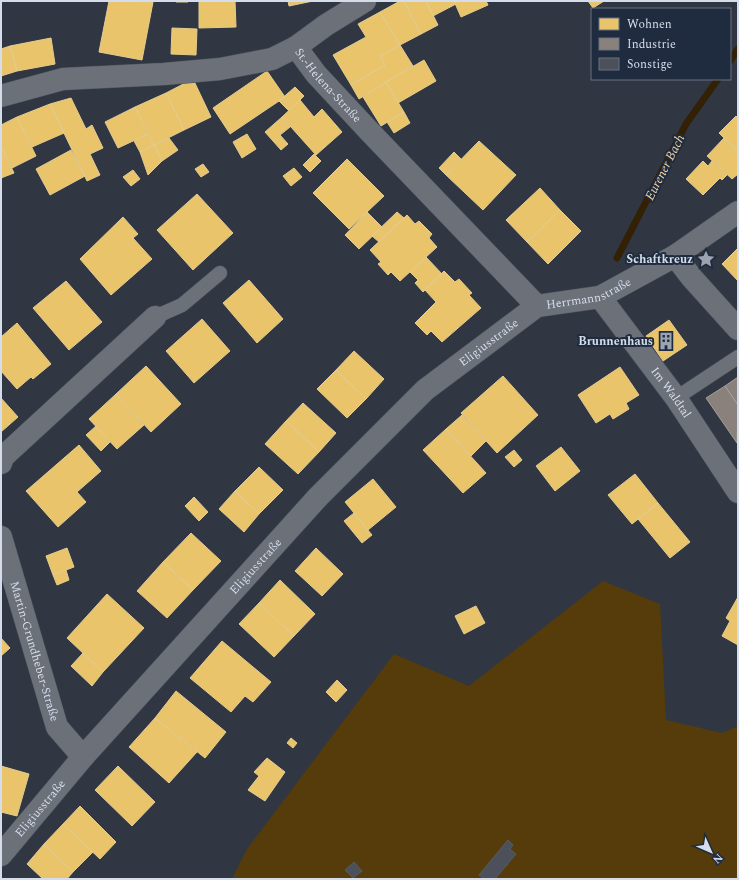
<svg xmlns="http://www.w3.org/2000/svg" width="739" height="880" viewBox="0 0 739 880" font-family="Spectral,serif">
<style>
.green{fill:#563b0b}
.homes{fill:#e9c46a;stroke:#e3cc91}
.industry{fill:#8a817c;stroke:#a09d9d}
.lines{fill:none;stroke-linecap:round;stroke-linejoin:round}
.stream{stroke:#332106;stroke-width:7}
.building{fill:#4b505a;stroke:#565b65}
.service-casing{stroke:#50565f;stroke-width:15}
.minor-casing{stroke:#50565f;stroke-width:23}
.tertiary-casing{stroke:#50565f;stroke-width:23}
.service{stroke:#6b7079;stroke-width:14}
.minor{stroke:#6b7079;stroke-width:22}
.tertiary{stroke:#6b7079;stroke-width:22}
.labels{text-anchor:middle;stroke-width:4;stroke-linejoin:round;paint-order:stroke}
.street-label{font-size:12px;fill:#d5ddeb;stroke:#1f2c3f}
.poi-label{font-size:12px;font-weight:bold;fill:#d5ddeb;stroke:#1f2c3f;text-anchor:end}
.water-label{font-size:13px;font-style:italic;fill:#f7d3a3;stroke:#1f2c3f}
</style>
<rect width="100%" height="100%" fill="#313742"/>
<path class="green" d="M603 581 660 604 666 720 722 733 738 726V879H232L247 849 394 654 469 686Z"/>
<path class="homes" d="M109 1 153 2 142 60 99 52Z
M176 1H188V2H176Z
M199 1H235L236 27 199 28Z
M288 1H313L289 6Z
M400 1H404L421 34 400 45 380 12Z
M404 1H426L438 25 421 34Z
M426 1H454L456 4 433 16Z
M454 1H486L488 5 461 17Z
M588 1H604L593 8Z
M380 12 400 45 380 56 385 65 351 85 333 55 366 37 358 24Z
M172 28 197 29 196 55 171 54Z
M51 38 55 64 17 71 10 46Z
M400 45 413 66 359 99 351 85 385 65 380 56Z
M10 46 17 71 1 76V49Z
M424 60 436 81 398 103 386 82Z
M267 71 285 97 230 134 213 108Z
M193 79 211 117 184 130 166 93Z
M386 82 404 112 381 126 363 97Z
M295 87 304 96 289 111 279 101Z
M166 93 184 130 154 145 135 107Z
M71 98 86 129 92 125 103 148 90 154 100 175 87 181 50 104Z
M300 100 314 117 322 109 342 132 316 155 282 117Z
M50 104 64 133 32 147 17 117Z
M135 107 148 134 118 148 105 122Z
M404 112 410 123 394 133 387 122Z
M736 116 738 118V152L719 133Z
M17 117 36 156 12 168 1 146V125Z
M282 117 290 127 280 135 288 144 281 150 265 132Z
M148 134 154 145 140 152 134 141Z
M247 134 256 149 242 158 233 142Z
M169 138 178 150 162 161 154 145Z
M724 138 738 152V174L732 179 707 156Z
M479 141 516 175 483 210 446 175Z
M154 145 162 161 148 175 140 152Z
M1 146 14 173 1 178Z
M71 150 85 176 50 195 36 169Z
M454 152 461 159 446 175 439 168Z
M314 154 321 161 310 172 303 165Z
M347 159 384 196 349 229 313 193Z
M703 161 708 166 712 161 727 175 722 180 720 178 703 195 686 179Z
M203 164 209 172 201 177 195 169Z
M294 168 302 177 291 186 283 176Z
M133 170 140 179 131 186 123 177Z
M540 188 560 210 527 242 506 220Z
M197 194 233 233 193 270 157 230Z
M560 210 581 231 548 264 527 242Z
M367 212 382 227 359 249 345 235Z
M397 212 404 218 379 242 372 236Z
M407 215 415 224 419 221 432 234 429 238 437 247 400 281 391 272 388 275 378 264 381 262 370 250Z
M123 217 138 234 133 238 152 259 111 295 80 259Z
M738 248V281L722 264Z
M426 257 442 274 423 292 415 283 418 280 410 272Z
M444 271 455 282 459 279 472 293 469 295 481 308 442 342 431 331 427 335 415 323 436 302 425 290Z
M249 280 283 319 257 343 223 303Z
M66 281 102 322 69 350 33 308Z
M202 319 230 351 194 383 166 351Z
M669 320 687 345 663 361 646 336Z
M17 323 51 364 33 379 31 377 17 389 1 371V337Z
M354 351 384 379 366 399 336 370Z
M146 366 181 404 151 432 116 394Z
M620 367 639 395 626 403 629 409 613 419 610 414 596 423 578 395Z
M336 370 366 399 347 418 317 389Z
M503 376 538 415 497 453 461 413Z
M116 394 144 425 117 449 89 419Z
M1 398 18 417 1 432Z
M303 403 336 433 319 452 286 421Z
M462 415 486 441 471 456 446 429Z
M286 421 319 452 298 474 265 444Z
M96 426 110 442 101 451 86 435Z
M446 429 486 473 463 493 423 450Z
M79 445 101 471 77 492 86 502 58 527 26 491Z
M561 447 580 471 555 491 536 466Z
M514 450 522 460 514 467 505 457Z
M259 467 283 490 259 514 235 491Z
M635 474 658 503 632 524 608 495Z
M373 479 396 507 368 530 345 502Z
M235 491 259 514 244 532 219 509Z
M194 497 208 512 199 521 185 506Z
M658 503 690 542 670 558 638 519Z
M354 513 372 535 362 543 344 521Z
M191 533 221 561 193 590 163 562Z
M67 548 74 567 53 575 46 556Z
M316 548 343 574 322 596 295 571Z
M163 562 193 590 167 618 137 591Z
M66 570 69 580 57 585 53 575Z
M280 580 315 614 294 636 259 603Z
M107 594 144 628 103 672 67 638Z
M738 597V645L722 636 730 621 726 618Z
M259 603 294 636 274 657 239 624Z
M476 606 485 623 464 634 455 616Z
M1 638 10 648 1 656Z
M222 641 271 682 253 702 245 696 231 712 190 678Z
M83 653 103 672 92 686 71 666Z
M337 680 347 690 336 702 326 692Z
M176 691 226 732 205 758 155 718Z
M155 718 197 752 169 783 129 747Z
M291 738 297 743 293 748 287 743Z
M267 758 285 772 265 801 248 790 259 776 254 772Z
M1 766 29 774 17 816 1 812Z
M118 766 155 802 132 826 95 790Z
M80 806 116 842 100 859 63 824Z
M63 824 93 852 73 872 44 844Z
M44 844 73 872 67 879H43L27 864Z"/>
<path class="industry" d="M738 377V405L725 386Z
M725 386 738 405 737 443 706 398Z"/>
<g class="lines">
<path class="stream" d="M730 61 738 49
M617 258 686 124 718 79"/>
</g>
<path class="building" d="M508 840 513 845 510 849 516 854 495 879H484L479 875Z
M354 862 362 871 353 878 345 870Z"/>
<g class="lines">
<g class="service-casing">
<path id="service" d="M155 317 182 305 220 273
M676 398 738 357"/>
</g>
<g class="minor-casing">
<g id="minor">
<path id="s1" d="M296 47 316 74 370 132 537 306"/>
<path d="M675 256 692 278 738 329"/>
<path id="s2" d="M600 297 676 398 738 492"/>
<path d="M1 463 3 457 155 317"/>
<path id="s3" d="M1 537 57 727 83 757"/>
</g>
</g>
<g class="tertiary-casing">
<g id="tertiary">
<path d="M1 96 63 79 164 74 220 69 272 59 296 47 326 25 365 1"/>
<path id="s4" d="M1 855 83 757 318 497 425 390 537 306 600 297 675 256 738 212"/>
</g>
</g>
<use href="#service" class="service"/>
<use href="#minor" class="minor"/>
<use href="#tertiary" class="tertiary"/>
</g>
<defs>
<g id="sight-bare" transform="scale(1.38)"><path d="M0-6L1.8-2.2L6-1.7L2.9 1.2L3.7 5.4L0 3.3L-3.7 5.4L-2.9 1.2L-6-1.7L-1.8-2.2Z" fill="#9ca3b0" stroke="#1f2c3f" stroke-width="2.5" paint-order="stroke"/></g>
<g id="building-bare" transform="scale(1.38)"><path d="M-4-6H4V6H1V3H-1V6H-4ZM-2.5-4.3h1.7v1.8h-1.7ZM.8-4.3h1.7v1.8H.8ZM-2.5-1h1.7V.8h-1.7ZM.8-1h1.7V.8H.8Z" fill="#9ca3b0" stroke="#1f2c3f" stroke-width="2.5" paint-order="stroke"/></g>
</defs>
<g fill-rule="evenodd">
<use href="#sight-bare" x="706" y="259"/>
<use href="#building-bare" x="666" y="341"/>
</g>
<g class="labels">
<g class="street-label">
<text dy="4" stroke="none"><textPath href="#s1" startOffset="50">St.-Helena-Straße</textPath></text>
<text dy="4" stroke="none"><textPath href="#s4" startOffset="823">Herrmannstraße</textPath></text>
<text dy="4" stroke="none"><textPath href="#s4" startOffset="709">Eligiusstraße</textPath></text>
<text dy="4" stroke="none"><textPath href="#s2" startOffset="119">Im Waldtal</textPath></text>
<text dy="4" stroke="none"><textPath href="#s4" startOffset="385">Eligiusstraße</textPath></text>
<text dy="4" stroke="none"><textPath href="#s3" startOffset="119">Martin-Grundheber-Straße</textPath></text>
<text dy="4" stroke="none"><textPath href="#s4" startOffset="61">Eligiusstraße</textPath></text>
</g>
<g class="poi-label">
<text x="693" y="263">Schaftkreuz</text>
<text x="653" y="345">Brunnenhaus</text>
</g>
<g class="water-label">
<text transform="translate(664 167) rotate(-63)" y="5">Eurener Bach</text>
</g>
</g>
<rect width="739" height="880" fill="none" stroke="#d5ddeb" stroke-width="4"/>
<rect x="591" y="8" width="140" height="72" fill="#1f2c3f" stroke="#687384"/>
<rect x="599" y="18" width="20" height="12" fill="#e9c46a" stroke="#687384"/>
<text x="627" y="28" font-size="12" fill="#d5ddeb">Wohnen</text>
<rect x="599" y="38" width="20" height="12" fill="#8a817c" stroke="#687384"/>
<text x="627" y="48" font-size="12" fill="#d5ddeb">Industrie</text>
<rect x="599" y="58" width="20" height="12" fill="#4b505a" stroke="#687384"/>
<text x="627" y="68" font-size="12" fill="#d5ddeb">Sonstige</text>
<g transform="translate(711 852) rotate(135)" stroke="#1f2c3f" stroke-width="3" paint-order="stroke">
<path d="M0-3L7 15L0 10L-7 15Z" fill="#d5ddeb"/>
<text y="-6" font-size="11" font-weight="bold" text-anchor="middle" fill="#d5ddeb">N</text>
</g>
</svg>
